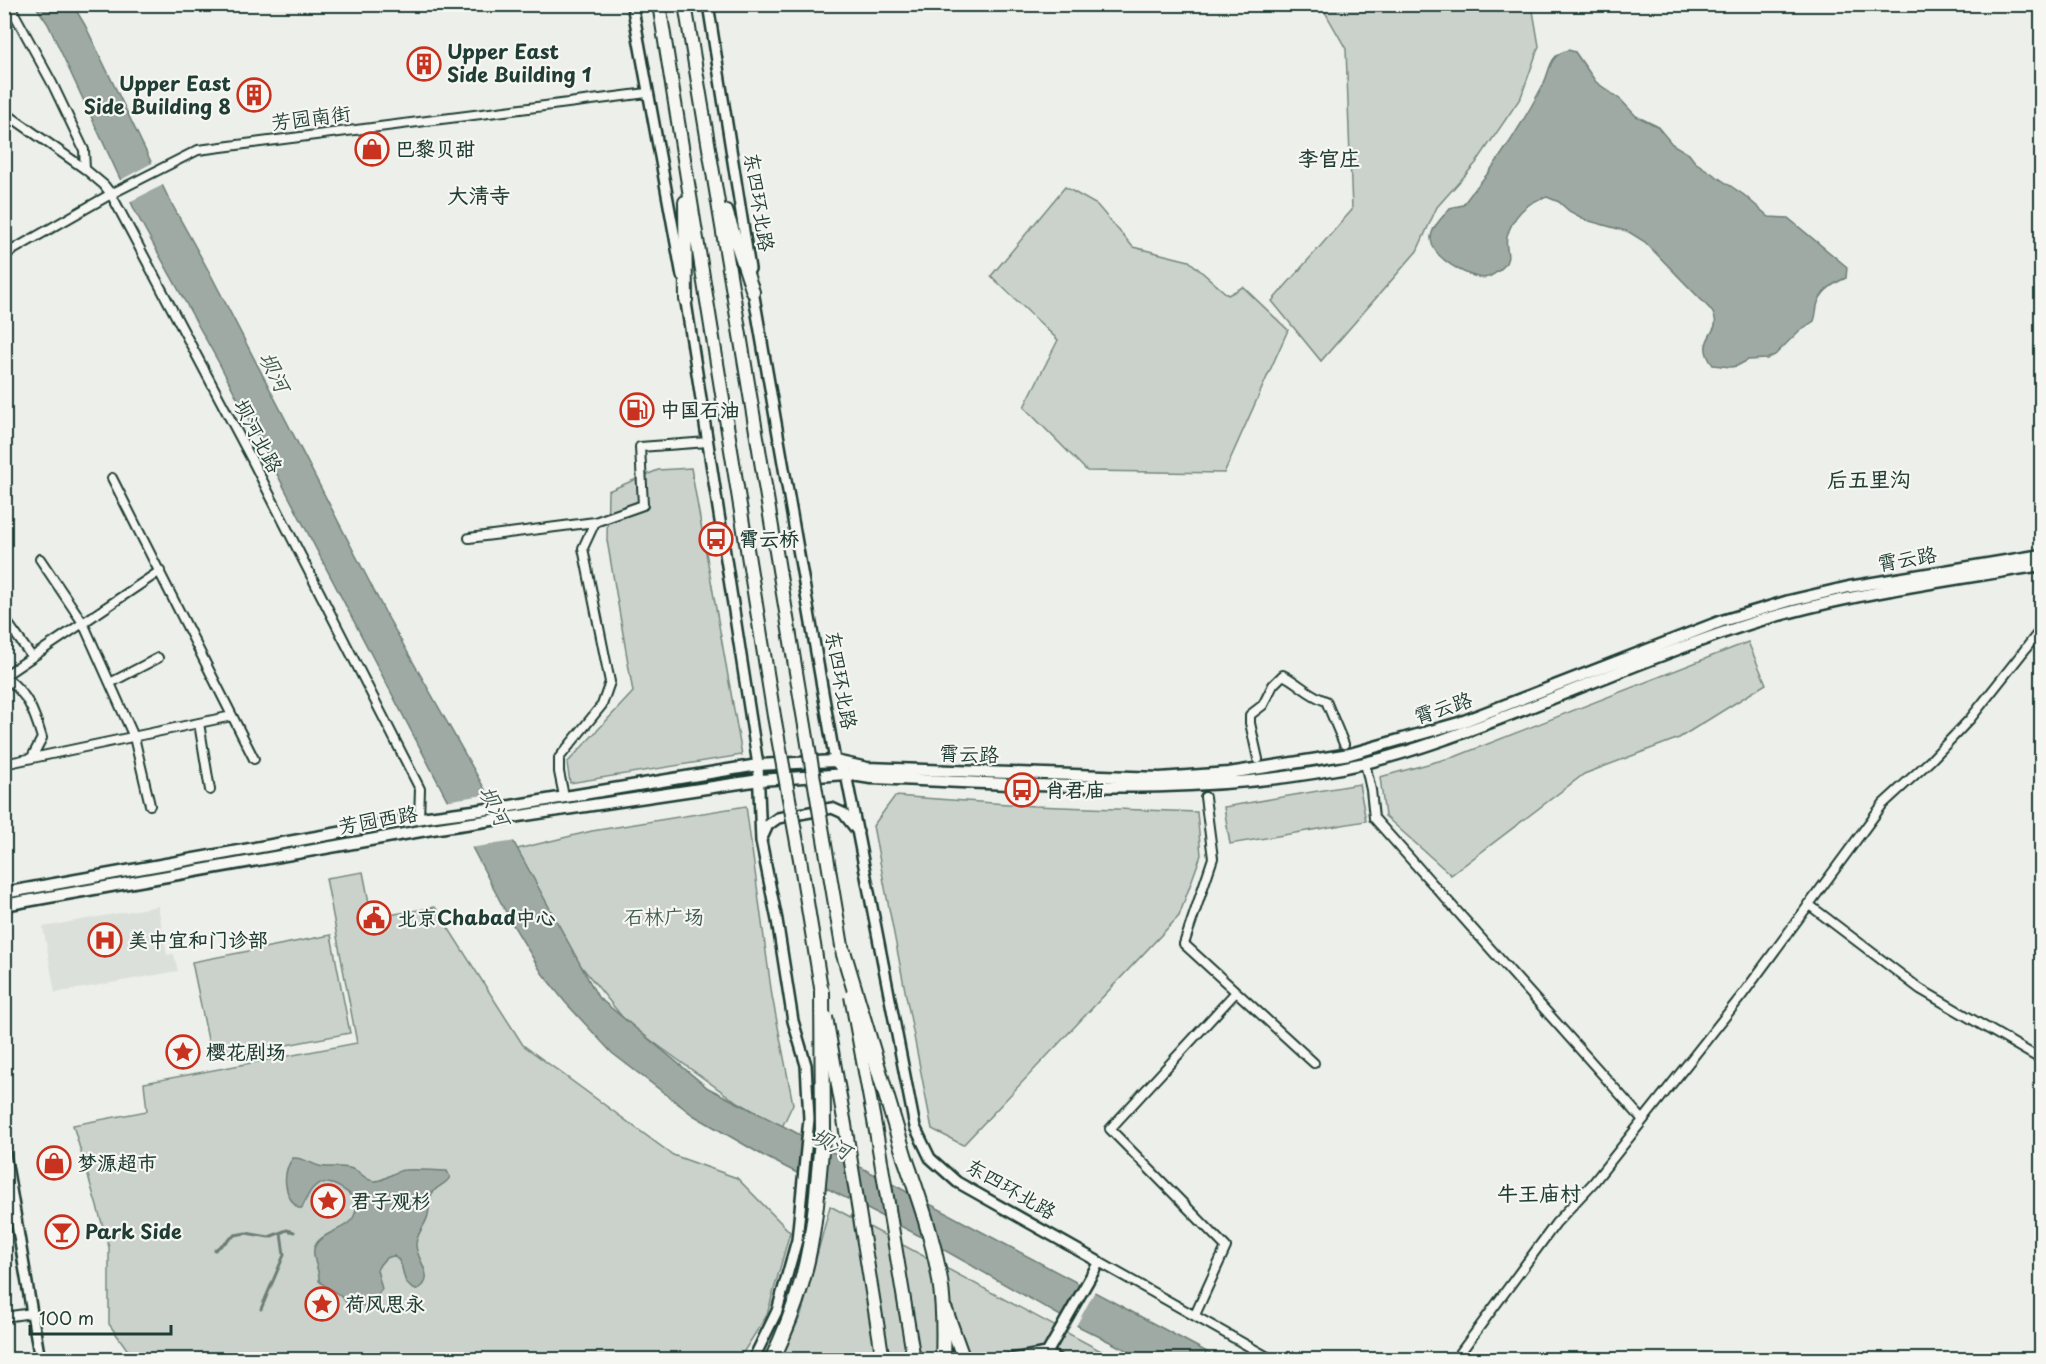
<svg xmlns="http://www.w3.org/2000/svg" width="2046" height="1364" viewBox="0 0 2046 1364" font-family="'Playpen Sans','LXGW WenKai TC',sans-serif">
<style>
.built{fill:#dce0db}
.green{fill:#cbd2cc;stroke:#758880;stroke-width:1.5}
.water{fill:#9faaa4;stroke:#6c7e77;stroke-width:1.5}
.pier{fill:#edefea}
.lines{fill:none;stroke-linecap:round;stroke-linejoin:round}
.stream{stroke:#6c7e77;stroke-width:3}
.minor-casing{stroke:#1f3d34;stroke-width:12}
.tertiary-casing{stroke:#1f3d34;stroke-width:14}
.secondary-casing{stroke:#1f3d34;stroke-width:15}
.trunk-casing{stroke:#1f3d34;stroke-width:16}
.motorway-casing{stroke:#1f3d34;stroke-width:18}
.minor{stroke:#f6f6f2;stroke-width:8}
.tertiary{stroke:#f6f6f2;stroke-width:9}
.secondary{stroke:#f6f6f2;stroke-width:10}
.trunk{stroke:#f6f6f2;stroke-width:12}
.motorway{stroke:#f6f6f2;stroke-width:14}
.trunk-bridge-casing{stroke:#1f3d34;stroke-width:16;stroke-linecap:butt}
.motorway-bridge-casing{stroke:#1f3d34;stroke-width:18;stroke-linecap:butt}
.trunk-bridge{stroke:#f6f6f2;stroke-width:12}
.motorway-bridge{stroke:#f6f6f2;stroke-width:14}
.labels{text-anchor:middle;stroke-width:4.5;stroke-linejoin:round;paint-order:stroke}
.poi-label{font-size:20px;font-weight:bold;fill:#1f3d34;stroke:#f6f6f2;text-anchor:start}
.street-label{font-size:20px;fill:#1f3d34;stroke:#f6f6f2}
.park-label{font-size:20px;fill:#415b52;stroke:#f6f6f2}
.neighbourhood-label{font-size:21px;font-weight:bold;fill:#1f3d34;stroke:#f6f6f2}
.water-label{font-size:21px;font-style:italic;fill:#3f5850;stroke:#f6f6f2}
</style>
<rect width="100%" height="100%" fill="#edefea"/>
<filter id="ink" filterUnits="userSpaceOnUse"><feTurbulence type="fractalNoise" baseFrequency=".0167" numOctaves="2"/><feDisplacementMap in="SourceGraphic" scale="12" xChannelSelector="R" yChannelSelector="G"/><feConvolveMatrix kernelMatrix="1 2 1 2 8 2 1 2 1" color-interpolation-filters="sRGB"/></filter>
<g filter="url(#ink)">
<path class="built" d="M158 906 167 955 174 954 178 971 55 993 43 927Z"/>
<path class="green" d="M1321 5H1532L1539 46 1521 97 1476 163 1437 207 1417 251 1321 361 1272 301 1352 210 1346 49Z
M1065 187 1097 205 1133 247 1189 261 1228 295 1243 287 1288 330 1224 473 1087 471 1024 407 1058 340 991 276Z
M691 468 742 755 570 783 567 763 633 692 607 540 608 491 658 470Z
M1748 642 1766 684 1679 738 1584 774 1451 875 1385 816 1380 777 1457 756Z
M1359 784 1366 821 1230 844 1224 807Z
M895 796 1034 806 1197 812 1201 855 1179 916 963 1145 932 1129 873 826Z
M746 806 772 996 793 1104 782 1127 731 1098 627 1023 569 951 509 851 592 831Z
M363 872 372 918 435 907 523 1045 673 1155 737 1178 790 1232 767 1315 739 1359H134L109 1324V1247L73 1125 147 1111 144 1083 357 1043 326 878Z
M331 935 350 1033 212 1059 192 962Z
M830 1206 1116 1359 781 1360 802 1312Z"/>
<path class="water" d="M35 5H73L85 25 168 197 212 277 386 614 487 793 598 997 708 1088 791 1130 1220 1359H1144L1080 1327 916 1234 764 1156 693 1115 612 1053 565 1002 542 973 510 920 219 363 136 213 48 24Z
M1568 50 1575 52 1596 82 1621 100 1636 116 1657 126 1672 144 1689 154 1695 162 1744 195 1769 217 1788 218 1847 267 1846 278C1834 283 1820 292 1817 306 1816 311 1816 316 1814 321L1799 331 1775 355 1767 359 1748 360 1737 366 1731 367 1713 365C1694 341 1719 333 1715 319 1715 315 1713 313 1711 310L1645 242 1629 232 1586 220 1569 211 1559 202 1547 197C1527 201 1512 217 1507 237 1504 249 1513 256 1503 267 1498 272 1489 278 1483 278 1466 276 1432 258 1431 239 1431 227 1443 217 1450 208L1463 205C1471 193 1480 183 1489 172 1509 145 1527 115 1543 85 1551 69 1548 56 1568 50Z
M293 1158C302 1157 310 1163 319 1166 331 1169 344 1164 355 1170 363 1174 366 1181 375 1181 386 1181 394 1170 405 1170 419 1169 433 1171 447 1171L450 1177C446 1185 438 1185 433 1192 428 1198 430 1208 428 1215 426 1225 416 1234 416 1245 416 1260 439 1280 416 1290 398 1284 408 1265 394 1256 385 1257 381 1262 377 1270L382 1289 373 1301 365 1306 346 1302C339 1292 327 1289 319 1281 320 1270 312 1260 314 1249 319 1229 355 1232 356 1208 356 1199 351 1194 344 1190 338 1186 329 1182 322 1183 311 1184 306 1200 302 1208H298C284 1196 281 1173 293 1158Z"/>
<path class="pier" d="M154 162 165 184 127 203 117 182Z
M491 794 516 841 469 848 444 801Z
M1081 1281 1096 1289 1075 1328 1061 1319Z"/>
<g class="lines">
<path class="stream" d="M215 1250 235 1235 246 1233 269 1237 287 1230 294 1232
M261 1309 284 1255 281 1233"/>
<g class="minor-casing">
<path id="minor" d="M9 4 52 83 84 150 85 169
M4 112 85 169 104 185 111 194 252 460 420 789 419 819
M4 255 111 194 198 150 647 93
M112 478 254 759
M469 538 595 522
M40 559 83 623 134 737 150 805
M4 618 32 657
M4 676 160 571
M4 676C28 694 34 711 42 738L32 757
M110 683 158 658
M199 723 210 790
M1258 759 1250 723V715L1263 705 1273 685 1283 675C1299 683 1308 695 1326 701L1344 744
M1365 763 1371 790 1374 818 1643 1120
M4 764 232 716
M564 796 559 772V758L602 705 610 682 583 548 595 522 643 505 640 447 708 442
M1205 797 1213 858 1184 944 1314 1063
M1808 904 1920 989 2042 1060
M1099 1262 1273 1360
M1195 1315 1226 1247 1110 1129 1236 992
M4 1317 32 1313
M1455 1360 1556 1223 1594 1182 1743 994 1883 804 1931 760 1970 719 2042 628"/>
</g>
<g class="tertiary-casing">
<path id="tertiary" d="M632 4 682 276
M708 4 750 269
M752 285 835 761 846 774 915 1127 930 1158 957 1182 1099 1262 1047 1353
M685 296 758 765 761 841 777 920 793 1021 806 1065 809 1119 797 1240 777 1311 753 1360
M762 838 768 825 778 818 832 808 843 813 858 832
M4 1148 40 1360
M1005 1360 1047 1353 1058 1360"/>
</g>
<g class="secondary-casing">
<path id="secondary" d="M4 893 428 817 511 806 758 765 835 761 867 768 1160 778 1229 773 1350 754 1459 723 1722 621 1789 601 1849 587 2042 555
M4 905 432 829 760 780 846 774 871 778C1037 784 1201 800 1365 763 1419 750 1473 729 1525 709 1591 683 1656 656 1722 633 1825 596 1935 583 2042 565"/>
</g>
<g class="trunk-casing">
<path id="trunk" d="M659 4 774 716
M685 4 802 708
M685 202 686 300
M726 211 753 292
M845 1125 883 1360
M877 1137 914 1360
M946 1310 964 1360"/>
</g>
<g class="motorway-casing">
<path id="motorway" d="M905 1158C919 1198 933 1238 940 1280 944 1306 944 1333 943 1360
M772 1360C798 1304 809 1266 816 1205"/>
</g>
<use href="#minor" class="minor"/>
<use href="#tertiary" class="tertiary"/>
<use href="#secondary" class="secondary"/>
<use href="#trunk" class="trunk"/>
<use href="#motorway" class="motorway"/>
<g class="trunk-bridge-casing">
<path id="trunk-bridge" d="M802 708 844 958
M774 716 800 859 823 1000
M851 996 877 1137
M826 1017 845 1125"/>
</g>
<g class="motorway-bridge-casing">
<path id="motorway-bridge" d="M843 951 905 1158
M816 1205 823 1129 822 991"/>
</g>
<use href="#trunk-bridge" class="trunk-bridge"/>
<use href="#motorway-bridge" class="motorway-bridge"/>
</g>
</g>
<defs>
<g id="building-ring" transform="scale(1.725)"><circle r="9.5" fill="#f6f6f2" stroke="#c8321e" stroke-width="1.5"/><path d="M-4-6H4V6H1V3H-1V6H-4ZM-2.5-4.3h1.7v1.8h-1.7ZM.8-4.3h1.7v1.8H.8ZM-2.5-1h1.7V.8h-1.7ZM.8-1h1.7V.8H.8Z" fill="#c8321e"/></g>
<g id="shop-ring" transform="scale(1.725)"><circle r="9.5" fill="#f6f6f2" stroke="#c8321e" stroke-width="1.5"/><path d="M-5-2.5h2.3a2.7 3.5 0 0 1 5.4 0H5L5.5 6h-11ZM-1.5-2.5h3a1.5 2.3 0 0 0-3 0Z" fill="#c8321e"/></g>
<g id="fuel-ring" transform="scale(1.725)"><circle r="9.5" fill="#f6f6f2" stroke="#c8321e" stroke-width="1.5"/><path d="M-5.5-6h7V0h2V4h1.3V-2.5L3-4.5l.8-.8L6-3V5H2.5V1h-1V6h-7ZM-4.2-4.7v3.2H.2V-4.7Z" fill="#c8321e"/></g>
<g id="bus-ring" transform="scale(1.725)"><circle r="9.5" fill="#f6f6f2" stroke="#c8321e" stroke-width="1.5"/><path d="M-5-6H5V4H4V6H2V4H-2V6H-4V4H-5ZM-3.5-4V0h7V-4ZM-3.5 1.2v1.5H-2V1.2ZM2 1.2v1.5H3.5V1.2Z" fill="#c8321e"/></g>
<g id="civic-ring" transform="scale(1.725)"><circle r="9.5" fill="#f6f6f2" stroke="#c8321e" stroke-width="1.5"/><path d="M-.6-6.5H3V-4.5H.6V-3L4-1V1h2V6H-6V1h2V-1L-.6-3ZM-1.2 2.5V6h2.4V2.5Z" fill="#c8321e"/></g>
<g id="hospital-ring" transform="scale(1.725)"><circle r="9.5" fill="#f6f6f2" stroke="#c8321e" stroke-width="1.5"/><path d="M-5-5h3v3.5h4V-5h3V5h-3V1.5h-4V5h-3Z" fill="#c8321e"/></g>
<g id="sight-ring" transform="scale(1.725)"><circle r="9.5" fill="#f6f6f2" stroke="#c8321e" stroke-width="1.5"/><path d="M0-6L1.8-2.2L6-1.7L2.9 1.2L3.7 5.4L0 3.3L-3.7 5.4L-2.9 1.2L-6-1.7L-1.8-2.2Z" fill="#c8321e"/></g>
<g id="bar-ring" transform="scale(1.725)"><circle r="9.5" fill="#f6f6f2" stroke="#c8321e" stroke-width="1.5"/><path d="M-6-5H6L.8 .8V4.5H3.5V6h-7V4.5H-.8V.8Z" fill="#c8321e"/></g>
</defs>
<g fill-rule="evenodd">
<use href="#building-ring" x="424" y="64"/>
<use href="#building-ring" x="254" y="95"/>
<use href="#shop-ring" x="372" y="149"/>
<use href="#fuel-ring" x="637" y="410"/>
<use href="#bus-ring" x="716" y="539"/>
<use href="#bus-ring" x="1022" y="790"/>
<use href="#civic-ring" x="374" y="918"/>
<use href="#hospital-ring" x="105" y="940"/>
<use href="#sight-ring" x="183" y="1052"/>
<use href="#shop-ring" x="54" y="1163"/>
<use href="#sight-ring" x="328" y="1201"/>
<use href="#bar-ring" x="62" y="1232"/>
<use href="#sight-ring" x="322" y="1304"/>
</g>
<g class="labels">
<g class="poi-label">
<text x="447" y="59">Upper East<tspan x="447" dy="23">Side Building 1</tspan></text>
<text x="231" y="91" text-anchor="end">Upper East<tspan x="231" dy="23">Side Building 8</tspan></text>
<text x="395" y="156">巴黎贝甜</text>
<text x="660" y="417">中国石油</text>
<text x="739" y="546">霄云桥</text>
<text x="1045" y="797">肖君庙</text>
<text x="397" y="925">北京Chabad中心</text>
<text x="128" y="947">美中宜和门诊部</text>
<text x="206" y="1059">樱花剧场</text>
<text x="77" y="1170">梦源超市</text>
<text x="351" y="1208">君子观杉</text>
<text x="85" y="1239">Park Side</text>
<text x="345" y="1311">荷风思永</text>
</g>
<g class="street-label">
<text transform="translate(311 118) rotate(-7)" y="7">芳园南街</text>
<text transform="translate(759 202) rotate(81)" y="7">东四环北路</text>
<text transform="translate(258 436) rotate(62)" y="7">坝河北路</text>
<text transform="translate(1907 559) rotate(-10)" y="7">霄云路</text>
<text transform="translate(841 680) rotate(80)" y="7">东四环北路</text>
<text transform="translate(1443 708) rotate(-18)" y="7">霄云路</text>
<text transform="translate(969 754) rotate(2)" y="7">霄云路</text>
<text transform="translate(378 820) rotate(-10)" y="7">芳园西路</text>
<text transform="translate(1011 1189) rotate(30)" y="7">东四环北路</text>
</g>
<g class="park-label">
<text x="664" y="924">石林广场</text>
</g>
<g class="neighbourhood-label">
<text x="1329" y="166">李官庄</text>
<text x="479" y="203">大清寺</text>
<text x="1869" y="487">后五里沟</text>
<text x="1539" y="1201">牛王庙村</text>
</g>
<g class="water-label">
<text transform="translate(274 372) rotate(63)" y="7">坝河</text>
<text transform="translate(494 806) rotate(63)" y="7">坝河</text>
<text transform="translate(831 1144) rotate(28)" y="7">坝河</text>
</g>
</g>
<rect width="2046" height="1364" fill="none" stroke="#f6f6f2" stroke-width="24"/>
<rect x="12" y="12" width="2022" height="1340" fill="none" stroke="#1f3d34" stroke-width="2" filter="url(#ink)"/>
<path d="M30 1325v9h141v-9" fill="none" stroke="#1f3d34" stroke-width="3"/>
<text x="39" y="1325" font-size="18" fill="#1f3d34" stroke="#f6f6f2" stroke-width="4.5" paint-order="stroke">100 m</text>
</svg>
